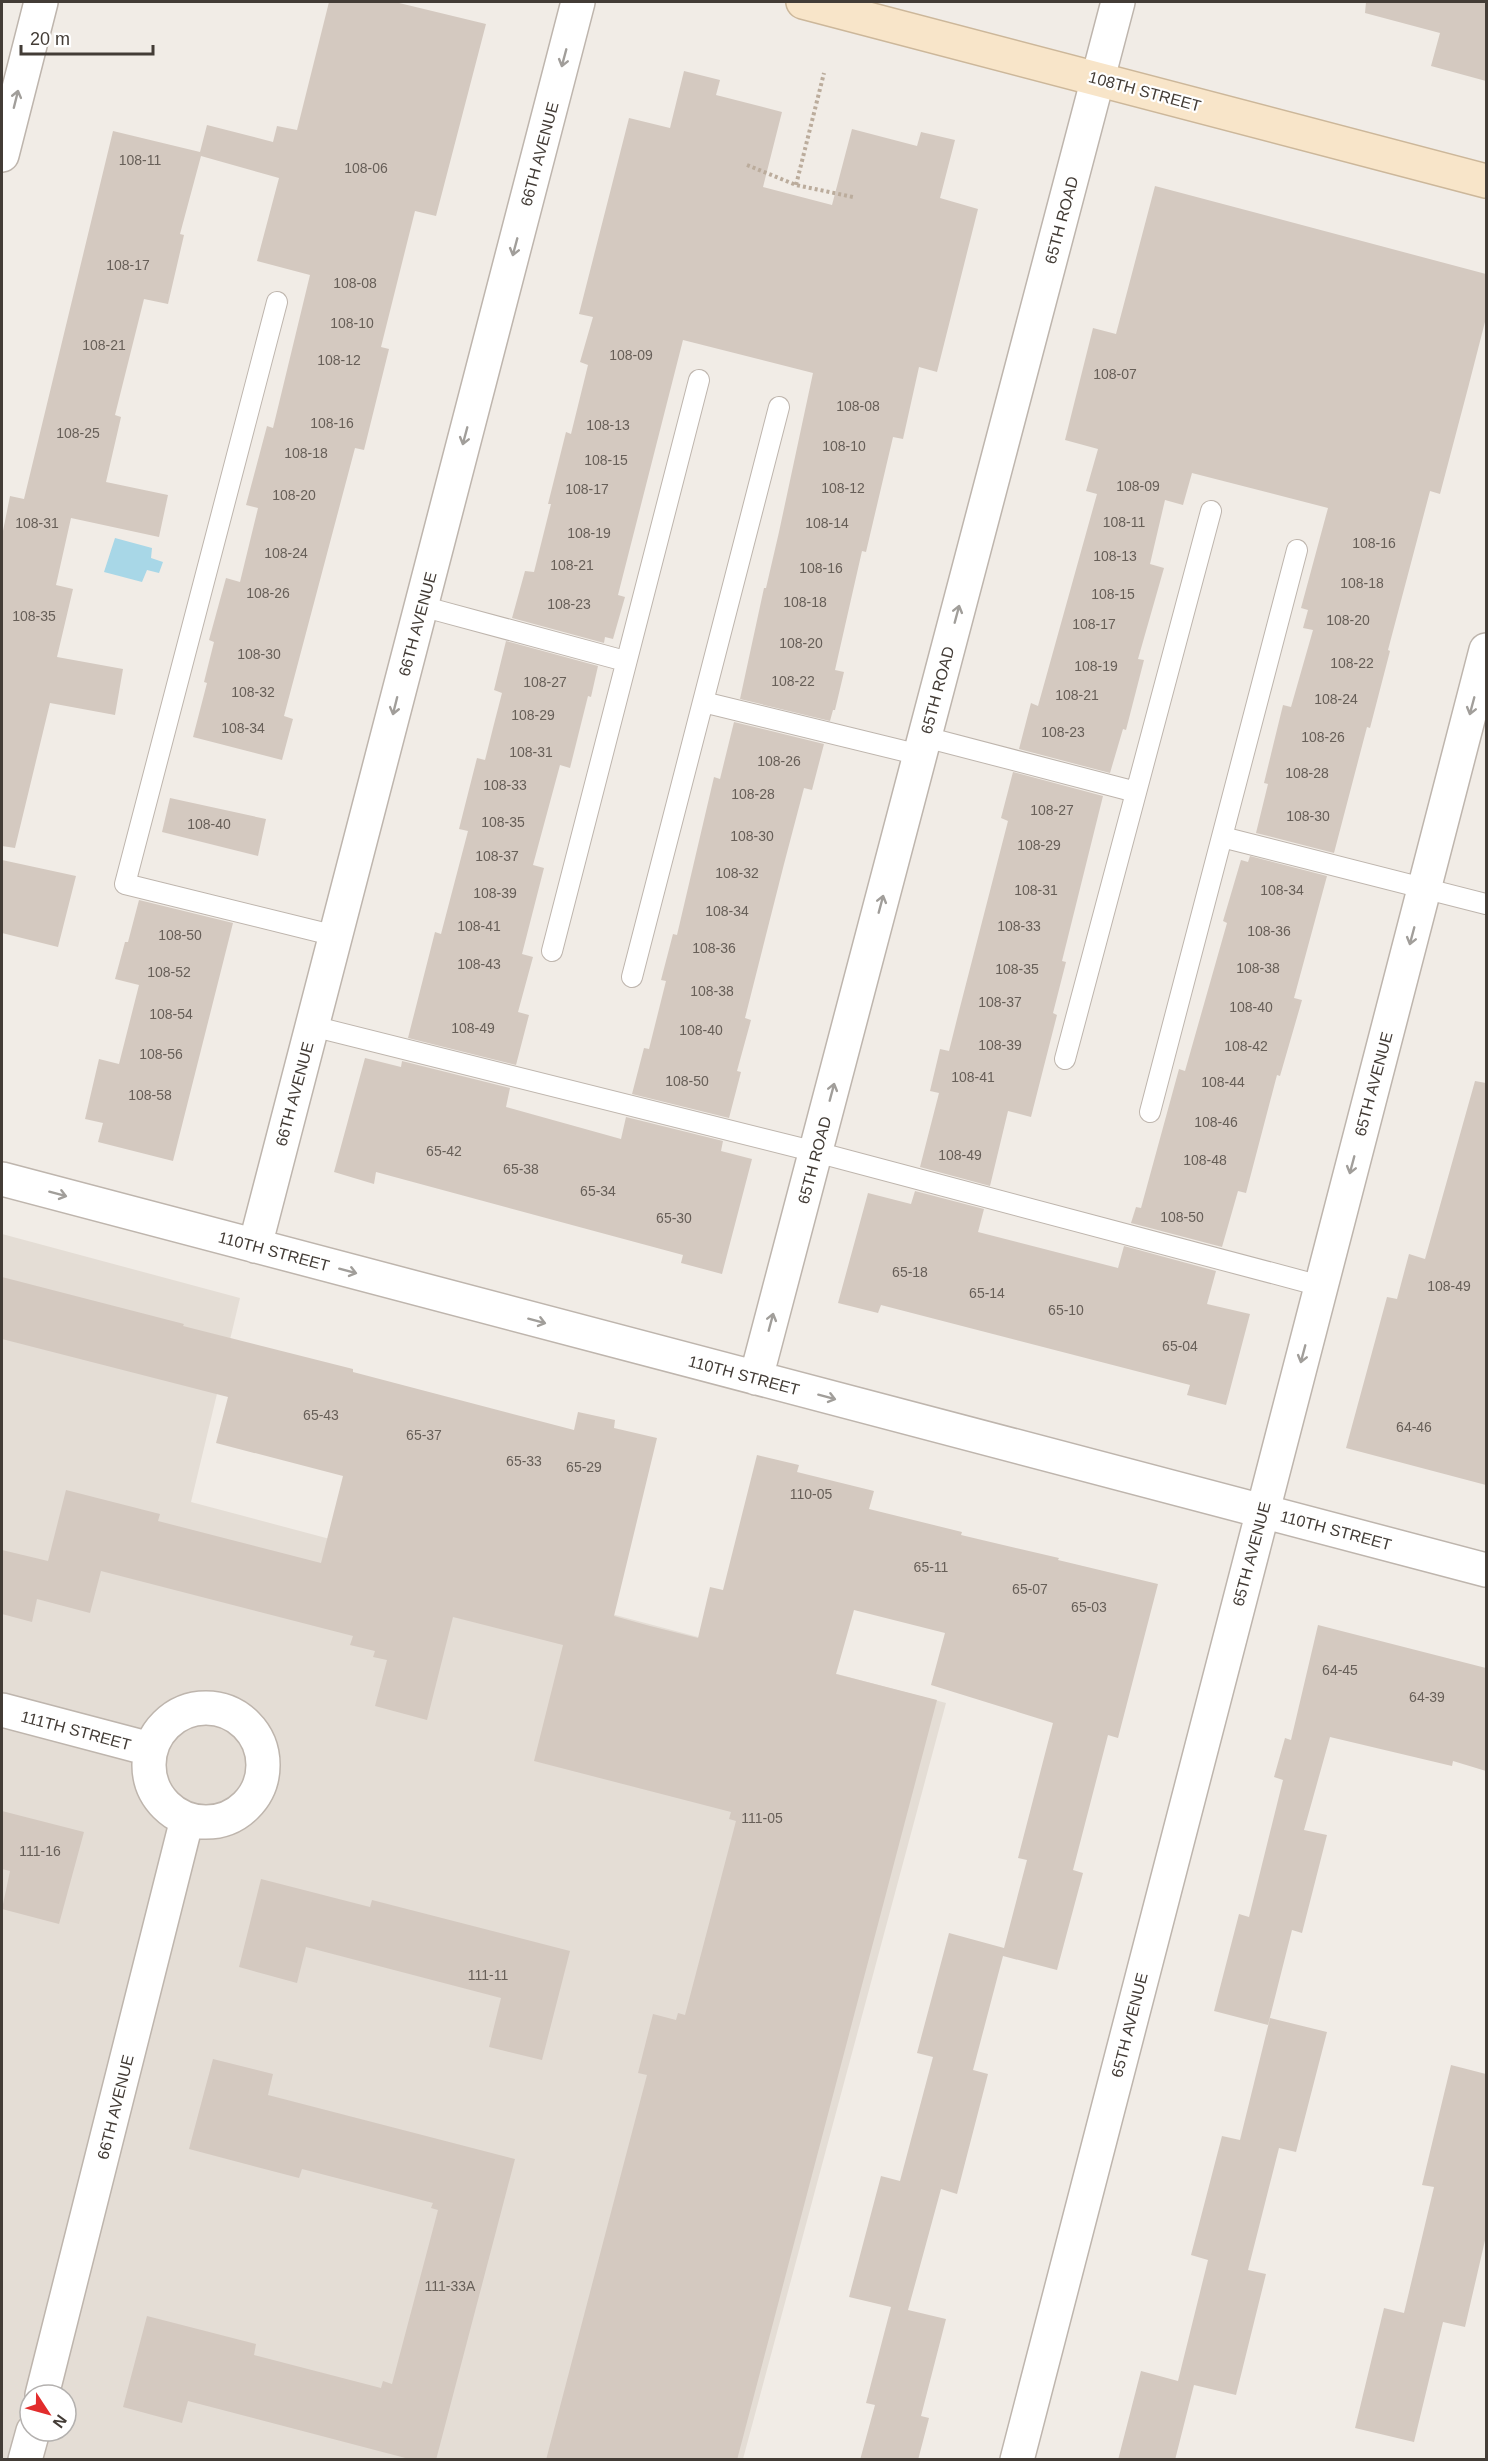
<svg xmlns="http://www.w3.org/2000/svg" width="1488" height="2461" viewBox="0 0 1488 2461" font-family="Helvetica,sans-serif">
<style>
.residential{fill:#e4ddd5;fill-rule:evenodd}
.water{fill:#a8d7e7}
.building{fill:#d4c9c0}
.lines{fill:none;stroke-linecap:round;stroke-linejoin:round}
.service-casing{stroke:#beb5ad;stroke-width:22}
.minor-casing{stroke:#beb5ad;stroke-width:36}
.secondary-casing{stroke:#ccb79a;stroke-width:36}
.path{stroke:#bbac9c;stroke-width:4;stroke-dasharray:3 3;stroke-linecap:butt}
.service{stroke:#fff;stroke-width:20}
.minor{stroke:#fff;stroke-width:33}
.secondary{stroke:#f8e5c9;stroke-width:33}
.oneway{stroke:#a19e9a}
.labels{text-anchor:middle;stroke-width:4.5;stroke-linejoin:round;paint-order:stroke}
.number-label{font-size:14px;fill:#675f58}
.street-label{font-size:16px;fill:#433c36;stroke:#fff}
</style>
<rect width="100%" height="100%" fill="#f1ece6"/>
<path class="residential" d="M2 1234 240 1298 191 1502 946 1703 743 2459 2 2460ZM30 2395H66V2431H30Z"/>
<path class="water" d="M115 538 152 548 151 558 163 562 159 573 147 570 142 582 104 572Z"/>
<path class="building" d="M329 2H395L486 24 436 216 415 211 381 347 389 349 364 450 355 448 284 716 293 719 282 760 193 737 207 683 204 682 214 642 209 640 226 578 240 582 258 508 246 505 267 426 273 428 310 275 257 261 279 178 201 156 180 234 184 235 168 304 144 299 115 415 121 417 106 482 168 495 159 537 71 518 56 585 73 589 57 657 123 669 115 715 50 703 15 848 2 846V536L10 496 24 499 113 131 200 152 207 125 273 142 277 126 297 130Z
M1366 2H1486V81L1431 66 1440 33 1365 13Z
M684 71 720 80 716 95 782 112 763 187 832 205 852 129 917 146 921 132 955 140 940 198 978 209 937 372 919 367 903 439 893 437 866 552 862 551 852 595 835 670 844 672 835 710H833L830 721 740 699 764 588H766L779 532 813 373 683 340 618 595 625 597 613 639 605 637 604 643 512 618 525 571 534 572 551 504H548L566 432 571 434 588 365 580 362 593 317 579 314 629 118 670 128Z
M1155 186 1486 274V318L1468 388 1440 494 1430 491 1388 650 1390 651 1370 728 1367 727 1334 853 1256 833 1268 784 1264 783 1283 705 1291 707 1313 630 1303 628 1308 610 1301 608 1328 508 1192 473 1183 505 1165 500 1150 564 1164 568 1138 659 1144 660 1126 730 1123 729 1110 773 1019 749 1031 703 1038 706 1097 494 1086 491 1098 449 1065 440 1093 328 1116 334Z
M506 641 598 666 591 697 588 696 570 768 560 765 533 865 544 868 522 954 533 957 518 1012 529 1015 516 1065 408 1038 435 932 441 934 468 831 459 829 477 758 485 760 494 724 502 693 494 690Z
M734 722 824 744 812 790 804 788 784 864 745 1018 751 1020 737 1071 741 1072 729 1118 632 1094 644 1048 649 1049 666 981 661 980 673 934 677 935 714 777 720 779Z
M1013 772 1103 796 1062 961 1066 962 1053 1013 1057 1015 1031 1117 1008 1111 990 1186 920 1167 939 1093 930 1091 940 1049 949 1051 958 1015 1008 821 1001 818Z
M170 798 266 819 258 856 162 832Z
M1250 856 1327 876 1294 998 1302 1000 1280 1076 1277 1075 1246 1193 1238 1191 1222 1247 1131 1223 1136 1207 1141 1208 1179 1069 1185 1071 1227 923 1223 921 1241 860 1248 862Z
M2 860 76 876 58 947 2 933Z
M139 900 233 923 173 1161 98 1142 103 1123 85 1119 99 1059 119 1064 139 985 115 979 125 942H128Z
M365 1058 401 1067 402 1061 510 1088 506 1107 621 1139 626 1117 723 1141 721 1151 752 1159 722 1274 681 1263 683 1255 376 1172 374 1184 334 1172Z
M1475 1081 1486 1083V1485L1346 1448 1387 1297 1397 1299 1409 1254 1425 1259Z
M915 1191 984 1209 978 1232 1118 1268 1124 1246 1216 1271 1207 1304 1250 1314 1226 1405 1187 1395 1190 1385 881 1305 878 1313 838 1303 868 1193 911 1204Z
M2 1277 184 1324 183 1326 353 1369V1372L574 1430 578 1412 615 1420 614 1428 657 1438 614 1616 650 1626 698 1638 710 1587 723 1590 757 1455 799 1465 797 1472 874 1491 869 1509 962 1532 961 1535 1059 1558 1058 1560 1158 1584 1118 1738 1108 1735 1073 1870 1083 1873 1057 1970 1003 1956 973 2070 988 2074 957 2194 941 2189 908 2310 946 2319 921 2416 929 2418 918 2460H860L875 2405 866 2403 891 2307 849 2297 881 2176 900 2181 933 2057 917 2053 949 1933 1004 1948 1027 1860 1018 1858 1053 1723 931 1685 945 1633 854 1610 836 1674 937 1700 737 2460H546L647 2075 638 2073 653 2014 676 2020 678 2013 685 2015 736 1821 729 1819 731 1812 534 1761 563 1645 453 1617 427 1720 375 1706 387 1660 373 1657 375 1651 350 1645 353 1636 101 1571 90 1613 37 1599 32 1622 2 1614V1550L48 1561 66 1490 160 1514 158 1521 321 1563 343 1476 216 1443 228 1397 2 1339Z
M1318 1625 1486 1668V1771L1453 1761 1452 1766 1330 1737 1304 1830 1327 1835 1302 1933 1292 1930 1268 2025 1214 2011 1239 1914 1249 1917 1283 1780 1274 1777 1285 1738 1291 1740Z
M2 1811 84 1832 59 1924 2 1909 10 1871 2 1869Z
M261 1879 370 1907 372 1900 570 1951 542 2060 489 2047 501 1998 306 1947 297 1983 239 1967Z
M1270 2018 1327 2032 1296 2152 1279 2148 1248 2270 1266 2274 1236 2395 1194 2385 1175 2460H1118L1141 2371 1178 2381 1208 2260 1191 2255 1222 2136 1240 2140Z
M213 2059 273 2074 268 2095 515 2159 436 2460H413L188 2401 182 2423 123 2407 147 2316 256 2344 254 2355 381 2388 383 2381 392 2384 438 2210 431 2208 433 2203 302 2169 299 2178 189 2149Z
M1451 2065 1486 2074V2236L1465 2327 1443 2322 1414 2442 1355 2428 1384 2308 1404 2313 1434 2187 1422 2185Z"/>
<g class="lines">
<g class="service-casing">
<path id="service" d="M277 302 125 884 336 936
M421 606 625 661
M703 702 920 755
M925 737 1136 792
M1222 837 1486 904
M552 951 699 380
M632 977 779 407
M312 1026 816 1152 1321 1286
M1065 1059 1211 511
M1150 1112 1297 550"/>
</g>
<g class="minor-casing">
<path id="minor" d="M2 155 41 2
M2 1179 1486 1570
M255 1246 578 2
M756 1378 1118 2
M149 1765a57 57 0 1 1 114 0a57 57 0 1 1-114 0Z
M2 1710 150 1749
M42 2395 187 1819
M25 2460 33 2431
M1017 2460 1486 650"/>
</g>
<g class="secondary-casing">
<path id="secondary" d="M803 2 1486 181"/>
</g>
<path class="path" d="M747 165 796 185 853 197
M796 185 824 73"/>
<use href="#service" class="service"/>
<use href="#minor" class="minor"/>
<use href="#secondary" class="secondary"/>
</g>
<defs><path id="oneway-shaft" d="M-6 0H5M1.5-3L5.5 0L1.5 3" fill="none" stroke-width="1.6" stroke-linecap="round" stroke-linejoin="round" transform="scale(1.5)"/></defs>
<g class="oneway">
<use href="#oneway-shaft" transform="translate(564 58) rotate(105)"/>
<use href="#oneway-shaft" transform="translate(16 99) rotate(-76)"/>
<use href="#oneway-shaft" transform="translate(515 247) rotate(105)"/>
<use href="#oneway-shaft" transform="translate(465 436) rotate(105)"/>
<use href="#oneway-shaft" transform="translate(957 614) rotate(-75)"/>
<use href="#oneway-shaft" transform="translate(395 706) rotate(104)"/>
<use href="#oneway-shaft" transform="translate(1472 706) rotate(105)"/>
<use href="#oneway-shaft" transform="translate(881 904) rotate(-75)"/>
<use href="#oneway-shaft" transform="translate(1412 936) rotate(105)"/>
<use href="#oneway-shaft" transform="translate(832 1092) rotate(-75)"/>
<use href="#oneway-shaft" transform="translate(1352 1165) rotate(105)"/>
<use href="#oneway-shaft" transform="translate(58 1194) rotate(15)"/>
<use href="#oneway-shaft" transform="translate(348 1271) rotate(15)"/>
<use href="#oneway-shaft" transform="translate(537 1321) rotate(15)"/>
<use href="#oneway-shaft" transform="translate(771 1322) rotate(-75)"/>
<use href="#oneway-shaft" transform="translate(1303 1354) rotate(105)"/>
<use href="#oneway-shaft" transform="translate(827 1397) rotate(15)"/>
</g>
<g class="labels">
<g class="number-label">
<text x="140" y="165">108-11</text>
<text x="366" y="173">108-06</text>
<text x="128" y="270">108-17</text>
<text x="355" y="288">108-08</text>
<text x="352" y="328">108-10</text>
<text x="104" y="350">108-21</text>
<text x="631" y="360">108-09</text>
<text x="339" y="365">108-12</text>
<text x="1115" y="379">108-07</text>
<text x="858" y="411">108-08</text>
<text x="332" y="428">108-16</text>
<text x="608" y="430">108-13</text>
<text x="78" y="438">108-25</text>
<text x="844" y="451">108-10</text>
<text x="306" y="458">108-18</text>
<text x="606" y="465">108-15</text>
<text x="1138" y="491">108-09</text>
<text x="843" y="493">108-12</text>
<text x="587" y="494">108-17</text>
<text x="294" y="500">108-20</text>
<text x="1124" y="527">108-11</text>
<text x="37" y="528">108-31</text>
<text x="827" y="528">108-14</text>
<text x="589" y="538">108-19</text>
<text x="1374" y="548">108-16</text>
<text x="286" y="558">108-24</text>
<text x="1115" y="561">108-13</text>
<text x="572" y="570">108-21</text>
<text x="821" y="573">108-16</text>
<text x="1362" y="588">108-18</text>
<text x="268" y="598">108-26</text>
<text x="1113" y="599">108-15</text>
<text x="805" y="607">108-18</text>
<text x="569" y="609">108-23</text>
<text x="34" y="621">108-35</text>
<text x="1348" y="625">108-20</text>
<text x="1094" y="629">108-17</text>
<text x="801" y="648">108-20</text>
<text x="259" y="659">108-30</text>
<text x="1352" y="668">108-22</text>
<text x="1096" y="671">108-19</text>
<text x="793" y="686">108-22</text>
<text x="545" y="687">108-27</text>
<text x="253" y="697">108-32</text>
<text x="1077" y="700">108-21</text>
<text x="1336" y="704">108-24</text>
<text x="533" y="720">108-29</text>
<text x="243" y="733">108-34</text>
<text x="1063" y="737">108-23</text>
<text x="1323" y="742">108-26</text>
<text x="531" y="757">108-31</text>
<text x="779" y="766">108-26</text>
<text x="1307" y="778">108-28</text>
<text x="505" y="790">108-33</text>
<text x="753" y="799">108-28</text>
<text x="1052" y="815">108-27</text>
<text x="1308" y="821">108-30</text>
<text x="503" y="827">108-35</text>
<text x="209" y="829">108-40</text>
<text x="752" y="841">108-30</text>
<text x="1039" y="850">108-29</text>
<text x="497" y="861">108-37</text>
<text x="737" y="878">108-32</text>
<text x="1036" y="895">108-31</text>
<text x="1282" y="895">108-34</text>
<text x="495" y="898">108-39</text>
<text x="727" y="916">108-34</text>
<text x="479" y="931">108-41</text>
<text x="1019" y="931">108-33</text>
<text x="1269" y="936">108-36</text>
<text x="180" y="940">108-50</text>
<text x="714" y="953">108-36</text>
<text x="479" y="969">108-43</text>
<text x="1258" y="973">108-38</text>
<text x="1017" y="974">108-35</text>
<text x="169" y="977">108-52</text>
<text x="712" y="996">108-38</text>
<text x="1000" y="1007">108-37</text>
<text x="1251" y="1012">108-40</text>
<text x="171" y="1019">108-54</text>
<text x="473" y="1033">108-49</text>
<text x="701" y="1035">108-40</text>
<text x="1000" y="1050">108-39</text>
<text x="1246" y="1051">108-42</text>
<text x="161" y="1059">108-56</text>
<text x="973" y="1082">108-41</text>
<text x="687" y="1086">108-50</text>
<text x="1223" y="1087">108-44</text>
<text x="150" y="1100">108-58</text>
<text x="1216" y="1127">108-46</text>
<text x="444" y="1156">65-42</text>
<text x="960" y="1160">108-49</text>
<text x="1205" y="1165">108-48</text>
<text x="521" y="1174">65-38</text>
<text x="598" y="1196">65-34</text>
<text x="1182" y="1222">108-50</text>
<text x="674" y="1223">65-30</text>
<text x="910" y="1277">65-18</text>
<text x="1449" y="1291">108-49</text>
<text x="987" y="1298">65-14</text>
<text x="1066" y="1315">65-10</text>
<text x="1180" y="1351">65-04</text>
<text x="321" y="1420">65-43</text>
<text x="1414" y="1432">64-46</text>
<text x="424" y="1440">65-37</text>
<text x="524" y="1466">65-33</text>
<text x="584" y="1472">65-29</text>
<text x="811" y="1499">110-05</text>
<text x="931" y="1572">65-11</text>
<text x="1030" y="1594">65-07</text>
<text x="1089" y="1612">65-03</text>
<text x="1340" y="1675">64-45</text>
<text x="1427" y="1702">64-39</text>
<text x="762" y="1823">111-05</text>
<text x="40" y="1856">111-16</text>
<text x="488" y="1980">111-11</text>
<text x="450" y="2291">111-33A</text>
</g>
<g class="street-label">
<text transform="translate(1145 91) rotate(15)" y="6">108TH STREET</text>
<text transform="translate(539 154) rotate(-75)" y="6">66TH AVENUE</text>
<text transform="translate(1061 220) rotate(-75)" y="6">65TH ROAD</text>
<text transform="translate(417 624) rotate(-75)" y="6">66TH AVENUE</text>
<text transform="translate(937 690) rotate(-75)" y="6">65TH ROAD</text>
<text transform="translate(1373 1084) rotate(-75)" y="6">65TH AVENUE</text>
<text transform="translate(294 1094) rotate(-75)" y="6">66TH AVENUE</text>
<text transform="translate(814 1160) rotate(-75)" y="6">65TH ROAD</text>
<text transform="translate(274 1251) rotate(15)" y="6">110TH STREET</text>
<text transform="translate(744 1375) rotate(15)" y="6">110TH STREET</text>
<text transform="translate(1336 1530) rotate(15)" y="6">110TH STREET</text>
<text transform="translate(1251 1554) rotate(-75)" y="6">65TH AVENUE</text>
<text transform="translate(76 1730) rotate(15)" y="6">111TH STREET</text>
<text transform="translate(1129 2025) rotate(-76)" y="6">65TH AVENUE</text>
<text transform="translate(115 2107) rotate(-76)" y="6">66TH AVENUE</text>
</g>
</g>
<rect width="1488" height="2461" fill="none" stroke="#433c36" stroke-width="6"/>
<g transform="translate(48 2413) rotate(126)"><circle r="28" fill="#ffffff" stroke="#b4b1af" stroke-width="1.5"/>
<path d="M0-4.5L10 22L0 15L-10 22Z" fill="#e22c2c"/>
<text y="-9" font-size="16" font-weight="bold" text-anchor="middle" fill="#433c36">N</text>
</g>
<path d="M21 45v9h132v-9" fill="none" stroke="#433c36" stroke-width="3"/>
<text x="30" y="45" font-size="18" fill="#433c36" stroke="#ffffff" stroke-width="4.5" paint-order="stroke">20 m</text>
</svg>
